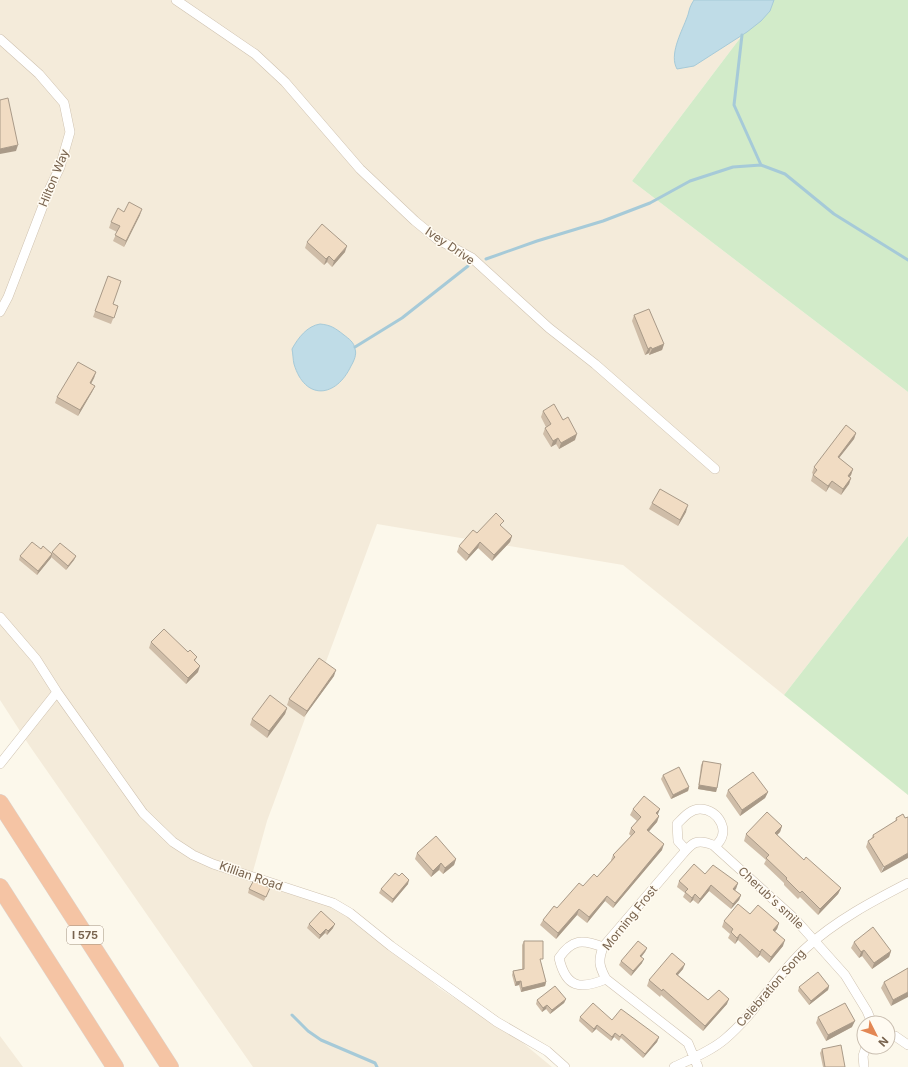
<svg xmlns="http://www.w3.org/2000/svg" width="908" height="1067" viewBox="0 0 908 1067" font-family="Inter,sans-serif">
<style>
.residential{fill:#f4ebda}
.green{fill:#d2ebc9}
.water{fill:#bfdce7;stroke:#a6cad8}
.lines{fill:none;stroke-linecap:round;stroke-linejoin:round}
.stream{stroke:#a6cad8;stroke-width:3}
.minor-casing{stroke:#cfc2b0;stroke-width:10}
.motorway-casing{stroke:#dcd6d1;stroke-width:18}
.minor{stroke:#fff;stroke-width:9}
.motorway{stroke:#f5c4a4;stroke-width:17}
.wall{fill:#cfbda8}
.shaded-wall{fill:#a99a88}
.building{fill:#f1dcc3;stroke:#a99a88}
.labels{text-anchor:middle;stroke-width:3;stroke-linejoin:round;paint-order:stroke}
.shield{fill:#fffbf2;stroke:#a0917f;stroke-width:1}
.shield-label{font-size:11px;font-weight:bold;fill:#78634e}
.street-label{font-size:12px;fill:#78634e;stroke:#fffbf2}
</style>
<rect width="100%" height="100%" fill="#fcf8eb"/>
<path class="residential" d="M0 0H769L632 181 908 392V536L784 695 623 565 377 524 267 821 250 882 335 905 388 943 439 988 523 1043 552 1067H253L29 745 0 700Z
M0 1036 23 1067H0Z"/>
<path class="green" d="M769 0H908V392L632 181Z
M908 536V795L784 695Z"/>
<path class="water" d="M694 0H774L770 11 761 21 747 32 694 66 677 69C669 55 681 33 686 20 690 11 688 9 694 0Z
M320 324C331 325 335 328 344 335 349 339 354 342 355 349 357 354 354 361 351 366 336 398 305 401 294 364 293 360 293 354 292 349 298 338 307 326 320 324Z"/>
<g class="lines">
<path class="stream" d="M742 35 734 105 761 165
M486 259 537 241 603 221 650 203 690 181 733 167 761 165 785 174 834 214 908 260
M355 347 402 318 468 266
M292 1015 308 1031 321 1040 375 1063 377 1067"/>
<g class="minor-casing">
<path id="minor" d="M176 0 255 54 285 82 360 169 415 221 437 239 472 258 549 328 595 364 715 469
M0 39 39 74 64 103 70 132 60 167 49 190 8 297 0 312
M0 617 36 659 57 692 143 813 173 842 193 855 213 864 333 903 350 913 391 946 497 1022 547 1051 565 1067
M0 764 57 692
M686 850 678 841 677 824C683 818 690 809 700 809 719 809 732 833 715 846
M603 947C582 939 572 939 559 958 566 988 580 990 606 979
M888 1035 895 1036 908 1045
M674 1067C691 1059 711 1051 725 1039 756 1013 776 975 806 948 835 921 873 901 908 883
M698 1067 688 1043 606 979C599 966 598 961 603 947L681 856C692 843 696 838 713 845L795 919 845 975 867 1011 872 1023
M864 1067 863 1056 866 1047"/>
</g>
<g class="motorway-casing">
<path id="motorway" d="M0 803 170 1067
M0 887 115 1067"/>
</g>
<use href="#minor" class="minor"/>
<use href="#motorway" class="motorway"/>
</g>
<path class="wall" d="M124 212 140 215 124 247 113 241 117 232 109 228 111 222Z
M307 242 345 252 332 267 327 262 324 265 305 248Z
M108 276 113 304 118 306 111 324 93 317Z
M634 315 664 344 662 350 649 355V353L645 355 632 321Z
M96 372 94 378 91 384 95 386 92 392 78 416 55 403 57 397Z
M543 411 575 440 559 449 556 444 551 447 543 434 545 428 546 427 541 417Z
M856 433 854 439 839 458 853 469 851 475 849 477 851 478 849 484 841 495 829 487 826 492 811 481 813 474 812 473 814 467Z
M652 503 686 512 678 526 649 509Z
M502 527 512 536 510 542 492 561 478 548 466 561 457 552 459 546 477 533Z
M41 549 51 553 52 552 76 556 74 560 66 570 51 557 37 575 19 560 20 556Z
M151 642 188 652 197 657 195 661 198 672 186 684 149 648Z
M334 676 304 717 287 705 289 699Z
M287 708 285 714 267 738 250 725 252 719Z
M703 761 717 788 716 792 698 789 701 765Z
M663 775 689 787 688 791 671 799 661 779Z
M728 790 768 792 765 798 740 816 726 796Z
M633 809 658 814 657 815 659 816 657 822 648 832 662 850 613 908 605 901 587 923 577 915 556 939 540 925 543 920 557 908 583 886 597 877 611 861V860L613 855 631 836 629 834 631 828 637 821 630 815Z
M903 814 881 873 866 847 868 841 871 839 873 835 895 822 896 818Z
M782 826 780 832 777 835 804 860 841 888 838 894 818 915 800 897 798 899 784 885V883L764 864 766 860 744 841 746 834Z
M417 853 456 859 454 865 443 874 439 870 431 877 415 859Z
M705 874 738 883 735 890 741 895 739 900 731 909 709 891 698 904 693 900 690 903 683 897 685 893 677 887 679 881Z
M399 876 408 884 392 903 379 893 381 889Z
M270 888 264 901 248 893 249 889Z
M750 914 779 923 777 929 775 931 783 946 769 963 760 955 757 958 738 940 735 944 728 938 730 934 722 927 724 921Z
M309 924 333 928 327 935 325 933 319 939 307 928Z
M524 941 541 963 546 982 545 986 521 992 519 985 515 986 512 975 513 971 522 969V945Z
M854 942 891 951 889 957 872 969 862 956 859 958 851 948Z
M647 948 645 952 641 957 642 963 631 976 619 965 621 961Z
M908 968 891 1006 881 988 884 982Z
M683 969 678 975 708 1000 727 1004 703 1031 661 995 660 997 647 986 649 980Z
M829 986 828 990 809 1005 798 991 799 987Z
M566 999 564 1003 550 1014 546 1009 542 1012 536 1004 537 1000Z
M580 1017 612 1020 659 1037 657 1042 643 1058 621 1038 619 1041 614 1037 611 1041 596 1029 592 1033 579 1021Z
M818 1017 852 1027 826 1041 816 1023Z
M822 1049 845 1067H823L820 1053Z"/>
<path class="shaded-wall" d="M18 145 16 151 0 154V149Z
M142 209 140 215 124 247 126 241Z
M347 246 345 252 332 267 334 261Z
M329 256 327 262 324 265 326 259Z
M664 344 662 350 649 355 652 349Z
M651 347 649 353 645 355 648 349Z
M96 372 94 378 88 389 90 383Z
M95 386 92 392 78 416 80 410Z
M856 433 854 439 835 463 838 457Z
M577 434 575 440 559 449 561 443Z
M558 438 556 444 551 447 553 441Z
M853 469 851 475 846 482 848 476Z
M851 478 849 484 841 495 843 489Z
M832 481 829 487 826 492 828 486Z
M688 505 686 512 678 526 680 520Z
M512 536 510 542 492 561 494 555Z
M480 542 478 548 466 561 469 555Z
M52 554 51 558 37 575 38 571Z
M76 556 74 560 66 570 68 566Z
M200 666 198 672 186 684 188 678Z
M336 670 334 676 304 717 307 711Z
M287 708 285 714 267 738 269 731Z
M699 785 717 788 716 792 698 789Z
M689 787 688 791 671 799 673 795Z
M768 792 765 798 740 816 742 810Z
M660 809 658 814 654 819 656 813Z
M659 816 657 822 645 836 647 830Z
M782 826 780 832 773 839 775 833Z
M664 844 662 850 613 908 615 903Z
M908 853V858L881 873 884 867Z
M456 859 454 865 443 874 445 868Z
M441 863 439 870 431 877 433 871Z
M409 880 408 884 392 903 393 899Z
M738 883 736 889 731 894 733 889Z
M711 885 709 891 698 904 700 899Z
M841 888 838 894 818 915 820 909Z
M695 894 693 900 690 903 692 898Z
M741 895 739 900 731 909 733 904Z
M607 896 605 901 587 923 589 917Z
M579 909 577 915 556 939 558 933Z
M779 923 777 929 771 936 773 930Z
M335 924 333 928 327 935 328 931Z
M326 929 325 933 319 939 320 935Z
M740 934 738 940 735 944 737 938Z
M785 940 783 946 769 963 771 957Z
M647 948 645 952 639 960 640 956Z
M762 949 760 955 757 958 760 952Z
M864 950 862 956 859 958 861 952Z
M891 951 889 957 872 969 874 963Z
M644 959 642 963 631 976 633 971Z
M685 964 683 969 674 979 676 974Z
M521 981 519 985 515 986 516 982Z
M546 982 545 986 521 992 522 988Z
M829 986 828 990 809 1005 811 1001Z
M908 992V997L891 1006 893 1000Z
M566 999 564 1003 550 1014 552 1010Z
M729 999 727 1004 703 1031 705 1026Z
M547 1005 546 1009 542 1012 543 1008Z
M855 1021 852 1027 826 1041 828 1035Z
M597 1025 596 1029 592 1033 594 1029Z
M615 1033 614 1037 611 1041 612 1037Z
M659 1037 657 1042 643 1058 645 1054Z"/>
<path class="building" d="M8 98 18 145 0 149V100Z
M129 202 142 209 126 241 115 235 120 226 111 222 118 208 124 212Z
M322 224 347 246 334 261 329 256 326 259 307 242Z
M108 276 121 281 113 304 118 306 114 318 95 311Z
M649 309 664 344 652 349 651 347 648 349 634 315Z
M78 362 96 372 90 383 95 386 80 410 57 397Z
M554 404 563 420 568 417 577 434 561 443 558 438 553 441 545 428 551 424 543 411Z
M846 425 856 433 838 457 853 469 848 476 851 478 843 489 832 481 828 486 813 475 817 470 814 467Z
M660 489 688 505 680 520 652 503Z
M496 513 504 521 500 525 512 536 494 555 480 542 469 555 459 546 473 530 477 533Z
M32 542 41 549 43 546 52 554 38 571 20 556Z
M60 543 76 556 68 566 52 552Z
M164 629 188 652 190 650 197 657 194 660 200 666 188 678 151 642Z
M319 658 336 670 307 711 289 699Z
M270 695 287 708 269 731 252 719Z
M703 761 721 764 717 788 699 785Z
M679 767 689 787 673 795 663 775Z
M753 772 768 792 742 810 728 790Z
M644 796 660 809 656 813 659 816 647 830 664 844 615 903 607 896 589 917 579 909 558 933 543 920 554 906 557 908 579 883 583 886 594 874 597 877 615 857 613 855 635 832 631 828 641 817 633 809Z
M767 812 782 826 775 833 804 860 806 857 841 888 820 909 802 891 800 893 786 879 787 878 766 858 769 855 746 834Z
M903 814 905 818 908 817V853L884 867 868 841 874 837 873 835 897 820 896 818Z
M436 836 456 859 445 868 441 863 433 871 417 853Z
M694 864 705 874 713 865 738 883 733 889 741 895 733 904 711 885 700 899 695 894 692 898 685 892 688 889 679 881Z
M395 873 399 876 402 873 409 880 393 899 381 889Z
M254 880 270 888 266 897 249 889Z
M738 904 750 914 758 905 779 923 773 930 785 940 771 957 762 949 760 952 740 934 737 938 731 932 733 929 724 921Z
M321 911 335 924 328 931 326 929 320 935 309 924Z
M873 927 891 951 874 963 864 950 861 952 854 942Z
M524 941H543V959H540L546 982 522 988 521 981 516 982 513 971 524 969Z
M638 941 647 948 640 956 644 959 633 971 621 961Z
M672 953 685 964 676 974 708 1000 719 990 729 999 705 1026 663 989 662 991 649 980Z
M908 968V992L893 1000 884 982Z
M818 972 829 986 811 1001 799 987Z
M555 986 566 999 552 1010 547 1005 543 1008 537 1000Z
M593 1003 612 1020 621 1009 659 1037 645 1054 622 1034 620 1037 615 1033 612 1037 597 1025 594 1029 580 1017Z
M845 1003 855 1021 828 1035 818 1017Z
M841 1045 845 1067H825L822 1049Z"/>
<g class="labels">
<rect class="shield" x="67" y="926" width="36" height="18" rx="3"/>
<g class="shield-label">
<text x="85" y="939">I 575</text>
</g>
<g class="street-label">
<text transform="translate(54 178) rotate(-68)" y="4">Hilton Way</text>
<text transform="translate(450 246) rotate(34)" y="4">Ivey Drive</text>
<text transform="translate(251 876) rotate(19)" y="4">Killian Road</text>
<text transform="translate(771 898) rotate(43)" y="4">Cherub's smile</text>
<text transform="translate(630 918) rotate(-51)" y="4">Morning Frost</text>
<text transform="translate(771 988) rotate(-49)" y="4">Celebration Song</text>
</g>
</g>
<g transform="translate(876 1035) rotate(132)"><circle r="19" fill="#fffbf2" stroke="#c9beb0"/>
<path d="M0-3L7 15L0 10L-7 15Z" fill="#e38754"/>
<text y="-6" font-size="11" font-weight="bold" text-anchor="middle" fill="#78634e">N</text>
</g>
</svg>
